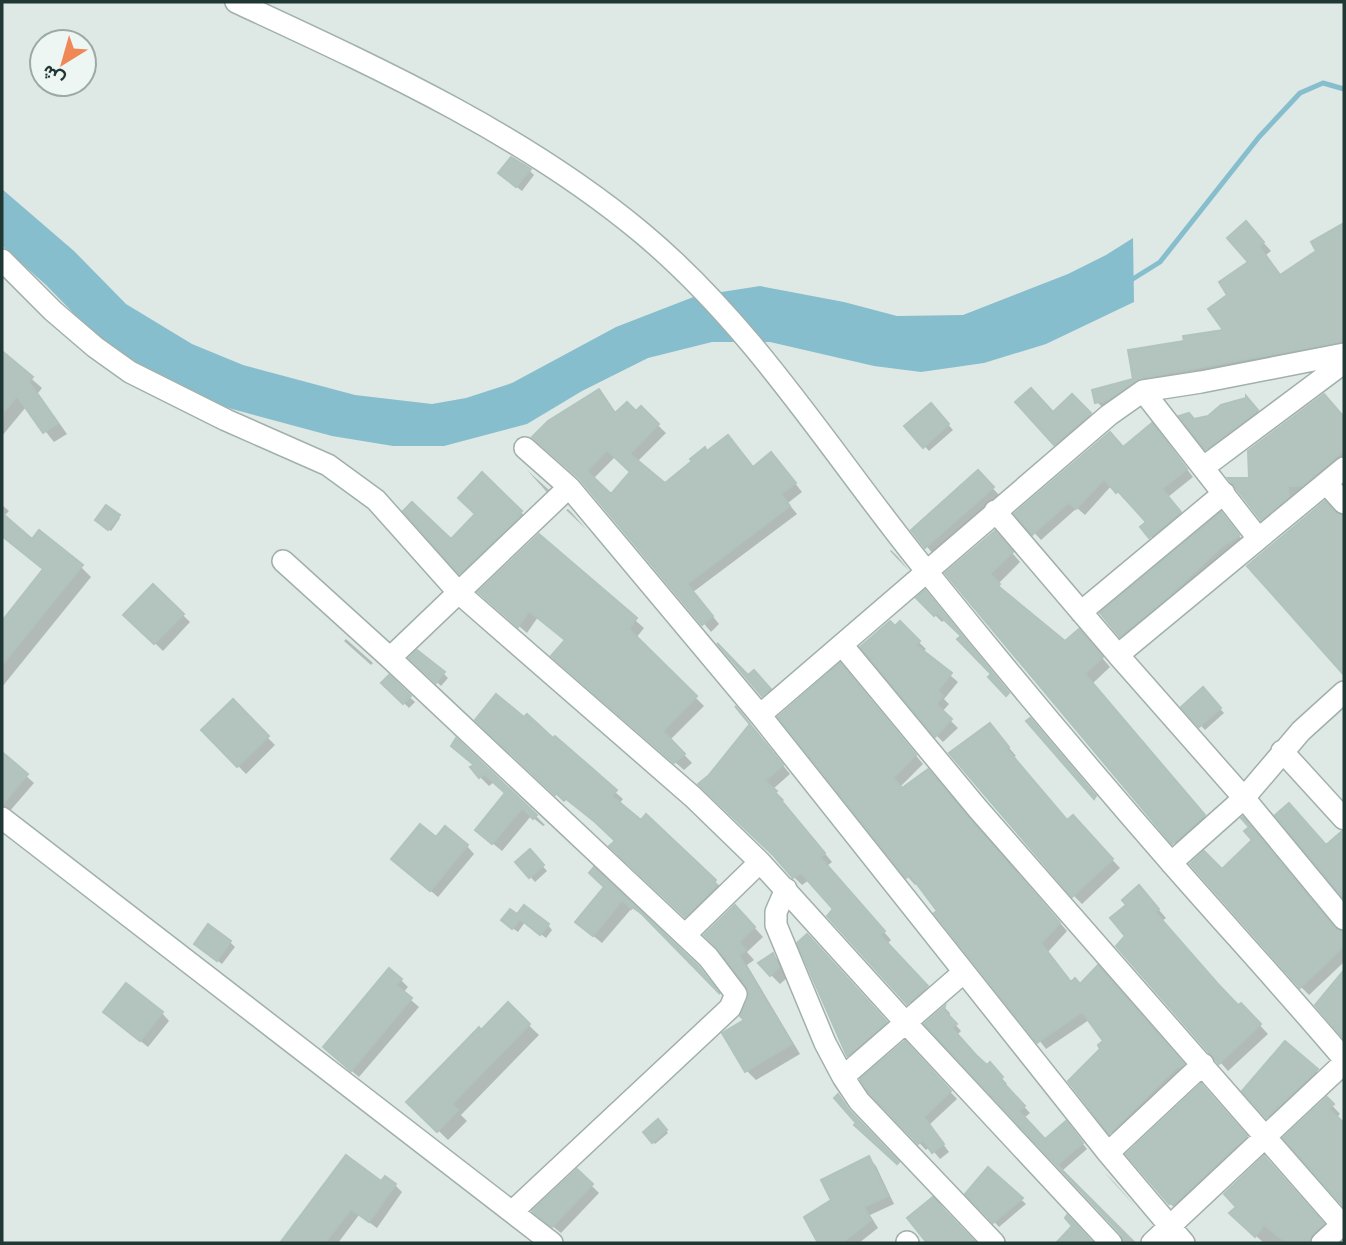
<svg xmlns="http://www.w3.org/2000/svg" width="1346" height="1245" viewBox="0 0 1346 1245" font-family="Overpass,Vazirmatn,sans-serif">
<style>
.water{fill:#86bece}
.shadow{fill:#0003;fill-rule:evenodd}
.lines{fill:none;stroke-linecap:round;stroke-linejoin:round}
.stream{stroke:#86bece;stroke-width:5}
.building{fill:#b3c4be;stroke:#b1c3bd;stroke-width:2;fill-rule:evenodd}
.minor-casing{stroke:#a1b0ac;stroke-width:24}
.minor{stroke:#fff;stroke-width:21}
</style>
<rect width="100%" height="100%" fill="#dee9e5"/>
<path class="water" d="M2 189 74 251 126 304 192 344 243 365 355 395 432 404 466 398 512 383 616 327 696 296 760 286 844 302 897 316 963 315 1068 274 1106 255 1133 238 1134 302 1046 344 984 363 921 372 874 366 770 342H712L648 358 582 391 527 424 444 446H393L332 436 210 403 156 376 92 332 46 285 2 246Z"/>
<path class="shadow" d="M529 170 534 175 522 191 505 178Z
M1344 226V350L1105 410 1097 402 1135 381 1186 343 1226 332 1230 295 1251 262 1254 232 1271 251 1266 255 1282 276 1318 252 1313 243Z
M2 353 42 388 38 393 67 434 54 442 26 407 2 436Z
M599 391 617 414 636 413 641 409 666 433 637 462 665 485 728 437 754 468 779 463 802 492 788 503 797 514 693 592 719 624 711 632 584 481ZM616 456 633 472 611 497 593 479Z
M1072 397 1097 421 1063 451 1055 444 1053 414Z
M1332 404 1344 418V466L1311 493 1296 494V505L1270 527 1262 519 1251 479Z
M931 405 953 430 929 451 907 427Z
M1253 405 1264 419 1214 456 1207 448 1194 421Z
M1159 433 1193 477 1168 497 1187 520 1158 544 1143 527 1148 522 1126 497 1124 499 1112 485 1085 515 1077 508 1041 540 1017 514Z
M527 470 548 489 556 496 553 499Z
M482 475 531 522 471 583 461 572 451 542 477 514Z
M985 480 1000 496 934 555 913 530Z
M2 505 9 511 2 518Z
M107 507 120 518 111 531 97 520Z
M568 509 572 513 586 529 566 510Z
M1221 515 1248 546 1131 646 1121 635Z
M1339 517H1344V672L1250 566Z
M539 537 644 628 636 638 704 706 670 740 692 763 684 770 562 664 566 641 538 617 527 633 489 600Z
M33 541 81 567 91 577 2 687V623L45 570Z
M1003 542 1020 562 998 584 1006 594 1066 644 1087 640 1110 667 1092 684 1212 825 1182 851 948 573Z
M891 550 898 557 910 572 890 551Z
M153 586 190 622 163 651 126 615Z
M925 593 946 619 942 622 918 598Z
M900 624 926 649 923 652 958 682 944 699 949 704 942 712 958 728 943 742 936 735 895 629Z
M346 639 373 663 371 665 344 641Z
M412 658 443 673 448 678 441 686Z
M848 673 923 764 900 787 903 790 935 779 1067 931 1048 952 1072 983 1081 986 1105 975 1190 1073 1118 1140 1070 1082 1103 1049 1106 1042 1089 1020 1046 1049 918 883 915 885 908 877 781 717Z
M389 678 415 702 409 708 384 683Z
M1203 690 1224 713 1205 730 1183 707Z
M232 702 275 745 246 774 203 730Z
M477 720 615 792 623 799 619 804 641 823 646 817 723 889 693 923 612 846 617 841 605 829 566 800 564 802Z
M750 725 790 774 773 789 784 800 782 802 832 862 827 866 891 940 887 944 934 995 916 1011 836 909 809 880 802 885 793 876 710 776Z
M990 725 1016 756 1013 757 1068 822 1081 826 1120 868 1082 904 1073 895Z
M457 741 536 816 545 825 543 826 531 816 502 851 486 838 507 793 494 782 489 786 480 777 473 767 475 765Z
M2 754 34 783 9 812 2 813Z
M436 840 467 846 474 854 438 897 401 866Z
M530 852 547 871 535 882 518 863Z
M594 870 642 915 632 908 602 943 586 930 606 887Z
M1222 871 1344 933V962L1309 995 1301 987Z
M1147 896 1166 918 1162 921 1238 1008 1241 1005 1268 1034 1228 1071 1118 946 1127 936Z
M744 916 763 937 747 952 754 960 747 965 800 1054 756 1080 747 1071 724 1034 746 1021 750 999 748 986 721 949Z
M517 917 548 925 552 930 546 938 525 922 518 932 508 925Z
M230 942 235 947 222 964 201 948Z
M814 943 893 1030 855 1062 848 1055 838 1037Z
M773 955 782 964 788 977 780 984 771 975Z
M401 980 408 987 403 993 419 1007 359 1077 332 1055Z
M508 1005 539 1035 461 1115 467 1121 448 1140 409 1102Z
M945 1008 950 1013 949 1017 961 1031 957 1035 987 1067 995 1070 1007 1084 1005 1086 1030 1113 1024 1118 1045 1141 1071 1129 1087 1149 1063 1170 927 1024Z
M162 1013 169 1021 148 1047 113 1019Z
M905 1043 957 1099 929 1125 949 1152 940 1159 930 1147 926 1150 871 1092Z
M1285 1043 1324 1078 1275 1124 1245 1091Z
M1210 1095 1255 1146 1178 1212 1128 1154Z
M1327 1100 1340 1114 1336 1118 1344 1125V1205L1286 1138Z
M658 1121 668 1133 655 1144 645 1132Z
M347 1158 381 1184 395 1185 402 1192 377 1228 359 1215 338 1243H283Z
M869 1158 876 1166 894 1204 870 1215 878 1228 859 1243H820L807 1218 834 1201Z
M1272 1166 1331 1233 1321 1243H1264L1239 1221Z
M988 1169 1026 1204 999 1227 968 1194Z
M577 1171 599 1193 561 1233 542 1218Z
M1104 1172 1114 1182 1134 1205 1132 1203Z"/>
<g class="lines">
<path class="stream" d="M1128 282 1160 262 1259 137 1300 93 1323 83 1344 89"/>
</g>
<path class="building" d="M511 157 531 169 516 187 498 173Z
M1246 221 1264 242 1259 246 1280 275 1316 251 1311 242 1344 223V341L1141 378 1107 400 1095 403 1092 390 1133 379 1128 350 1184 341 1183 336 1223 330 1208 309 1227 295 1219 282 1248 262 1227 238Z
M2 351 33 377 29 382 58 423 43 433 17 396 2 414Z
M1031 388 1053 412 1072 394 1091 413 1054 445 1015 402Z
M599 389 615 413 627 402 636 411 641 406 659 424 630 454 665 483 692 461 690 459 705 447 707 451 728 435 753 467 771 452 796 483 781 494 790 506 687 584 713 616 702 625 579 478 532 437 548 421ZM607 450 630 472 611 494 587 471Z
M1324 394 1344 417V450L1302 486H1288L1289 497 1261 520 1228 478H1249L1248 451Z
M1246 396 1258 410 1205 450 1179 416 1189 413 1194 419 1208 416 1221 405 1246 398Z
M931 403 949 424 923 448 904 426Z
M1152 423 1187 469 1162 489 1181 512 1149 538 1140 527 1146 522 1118 491 1116 493 1104 479 1076 509 1069 502 1032 535 1014 514 1110 432 1123 447Z
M978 470 994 487 925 548 911 530Z
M482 472 522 511 517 516 519 517 459 574 403 511 412 502 451 539 475 514 458 498Z
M1325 501 1335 512 1344 516V675L1247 566Z
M106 505 120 515 108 530 95 520Z
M1221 512 1239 535 1229 543 1227 542 1169 596 1120 637 1100 613Z
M2 513 32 539 39 530 83 565 2 665V621L43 569 2 536Z
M995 531 1013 552 990 574 1000 584 998 586 1065 641 1079 629 1103 657 1085 674 1205 815 1172 844 945 573Z
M539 534 637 618 629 629 697 696 663 731 685 754 674 763 551 656 565 640 529 611 518 627 478 592Z
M153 584 184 614 154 644 123 615Z
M925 590 1009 693 1006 696 988 677 991 674 957 639 961 636 937 613 934 616 916 598Z
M890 621 895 626 900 621 920 641 916 645 952 673 938 691 943 696 936 704 952 719 935 737 860 647Z
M717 643 748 675 754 670 771 689 762 696Z
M417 650 445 672 436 683 409 658Z
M840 663 916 755 893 778 902 788 928 769 1060 923 1041 943 1071 982 1075 978 1080 984 1098 965 1184 1064 1180 1067 1178 1066 1109 1134 1068 1081 1100 1049 1098 1045 1103 1041 1082 1012 1037 1043 934 913 937 911 910 875 906 878 778 717Z
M389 675 411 696 403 704 381 683Z
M1203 687 1221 708 1199 727 1181 707Z
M496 694 524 717 527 714 553 738 555 736 617 790 612 796 641 820 646 814 716 880 714 882 717 885 685 917 609 846 615 841 595 822 565 798 563 799 557 793 555 795 475 720Z
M233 699 269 736 237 767 201 730Z
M735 706 783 765 765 781 777 791 775 793 825 853 820 857 885 931 880 935 928 986 907 1004 827 916 833 909 801 873 793 878 792 877 774 856 698 784 709 775 750 724Z
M1030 718 1096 796 1094 799 1026 721Z
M990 723 1009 747 1006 748 1067 820 1073 815 1113 859 1072 897 949 753Z
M456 738 537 815 533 819 522 808 492 844 475 830 505 793 484 774 479 778 470 767 474 765 451 746Z
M2 752 28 774 2 805Z
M1289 803 1326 845 1341 832H1344V899L1275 815Z
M1243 817 1334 927 1344 932V946L1300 988 1190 864 1204 851 1222 869 1252 840 1244 831 1249 827 1241 818Z
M420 824 436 837 445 826 468 845 430 891 391 859Z
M530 849 544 865 529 878 515 862Z
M594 867 698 966 720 994 634 906 631 909 622 900 593 936 575 922 604 887 589 873Z
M1139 885 1159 909 1155 912 1218 984 1238 1005 1241 1003 1261 1024 1219 1064 1116 946 1125 936 1110 918 1126 905 1122 900Z
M524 905 549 924 540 935 520 919 512 929 501 920 510 909 517 914Z
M735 905 755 927 739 942 746 950 739 955 792 1044 745 1072 722 1033 744 1020 740 1016 748 999 749 992 718 949 704 935Z
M208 924 231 941 217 961 194 944Z
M807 934 887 1022 847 1056 797 943Z
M773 953 779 967 770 976 758 963Z
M389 968 402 979 396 985 412 998 351 1071 323 1047Z
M1344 970V1039L1315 1005Z
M126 983 163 1012 140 1041 103 1012Z
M508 1002 530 1024 452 1104 458 1110 437 1132 406 1102 479 1027 481 1030Z
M945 1006 944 1010 957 1024 952 1028 976 1055 987 1065 990 1062 1003 1077 1000 1079 1025 1106 1019 1111 1045 1139 1066 1121 1083 1143 1057 1165 1135 1243H1124L1121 1234 924 1024Z
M905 1041 951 1091 924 1117 944 1144 932 1153 923 1140 918 1144 869 1093 860 1079Z
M1285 1041 1318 1069 1266 1118 1242 1091Z
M1201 1084 1247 1136 1173 1205 1170 1203 1169 1204 1126 1154Z
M838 1094 849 1110 899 1162 897 1164 854 1125 856 1123 834 1098Z
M1327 1097 1334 1104 1329 1109 1344 1123V1207L1283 1138Z
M658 1119 667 1130 652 1143 643 1132Z
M346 1155 381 1181 385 1176 396 1184 369 1222 351 1209 325 1243H280Z
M869 1156 888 1196 864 1207 871 1220 842 1243H818L804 1217 831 1200 821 1180Z
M1264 1156 1324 1224 1313 1234 1309 1243H1287L1264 1225 1255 1237 1229 1213 1236 1207 1224 1194Z
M988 1167 1023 1198 993 1223 965 1194Z
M577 1169 593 1184 552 1227 532 1211Z
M933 1197 946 1212 976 1243H927L907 1218Z
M1067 1215 1093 1243H1056L1072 1226 1065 1218Z"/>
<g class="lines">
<g class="minor-casing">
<path id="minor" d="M236 2C376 67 522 133 642 233 757 329 834 458 928 573 1008 672 1090 770 1174 866 1231 931 1289 994 1344 1059
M2 260 53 311 95 347 130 372 226 420 328 465 376 500 459 593 693 797 760 862 905 1022 1111 1243
M1143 391 1258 538
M525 448 569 487 760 715 1108 1153 1184 1243
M1204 467 1342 364
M1344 468 1118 655 1244 798 1344 919
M1326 483 1344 503
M995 511 1118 655
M283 561 390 658 708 957 736 994 730 1008 513 1211
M1081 612 1224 493
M842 645 978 809 1344 1227
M390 658 569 487
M760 715 1109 415 1143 391 1201 382 1344 354
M1282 751 1344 819
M2 818 552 1243
M1171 863 1244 798 1301 731 1344 692
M786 889 776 912V925L825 1043 843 1077 859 1101 994 1243
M685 935 760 862
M843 1077 964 972
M1108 1153 1203 1064
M907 1242 908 1243
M1152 1243 1344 1063
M1322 1243 1344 1223"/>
</g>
<use href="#minor" class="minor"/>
</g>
<rect width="1346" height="1245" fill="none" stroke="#203834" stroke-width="7"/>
<g transform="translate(63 63) rotate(217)"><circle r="33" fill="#eef6f3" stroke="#9caaa7" stroke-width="2"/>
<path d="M0-5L12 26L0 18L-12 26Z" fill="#ef8756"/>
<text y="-10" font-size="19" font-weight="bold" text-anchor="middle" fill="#203834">ش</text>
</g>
</svg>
